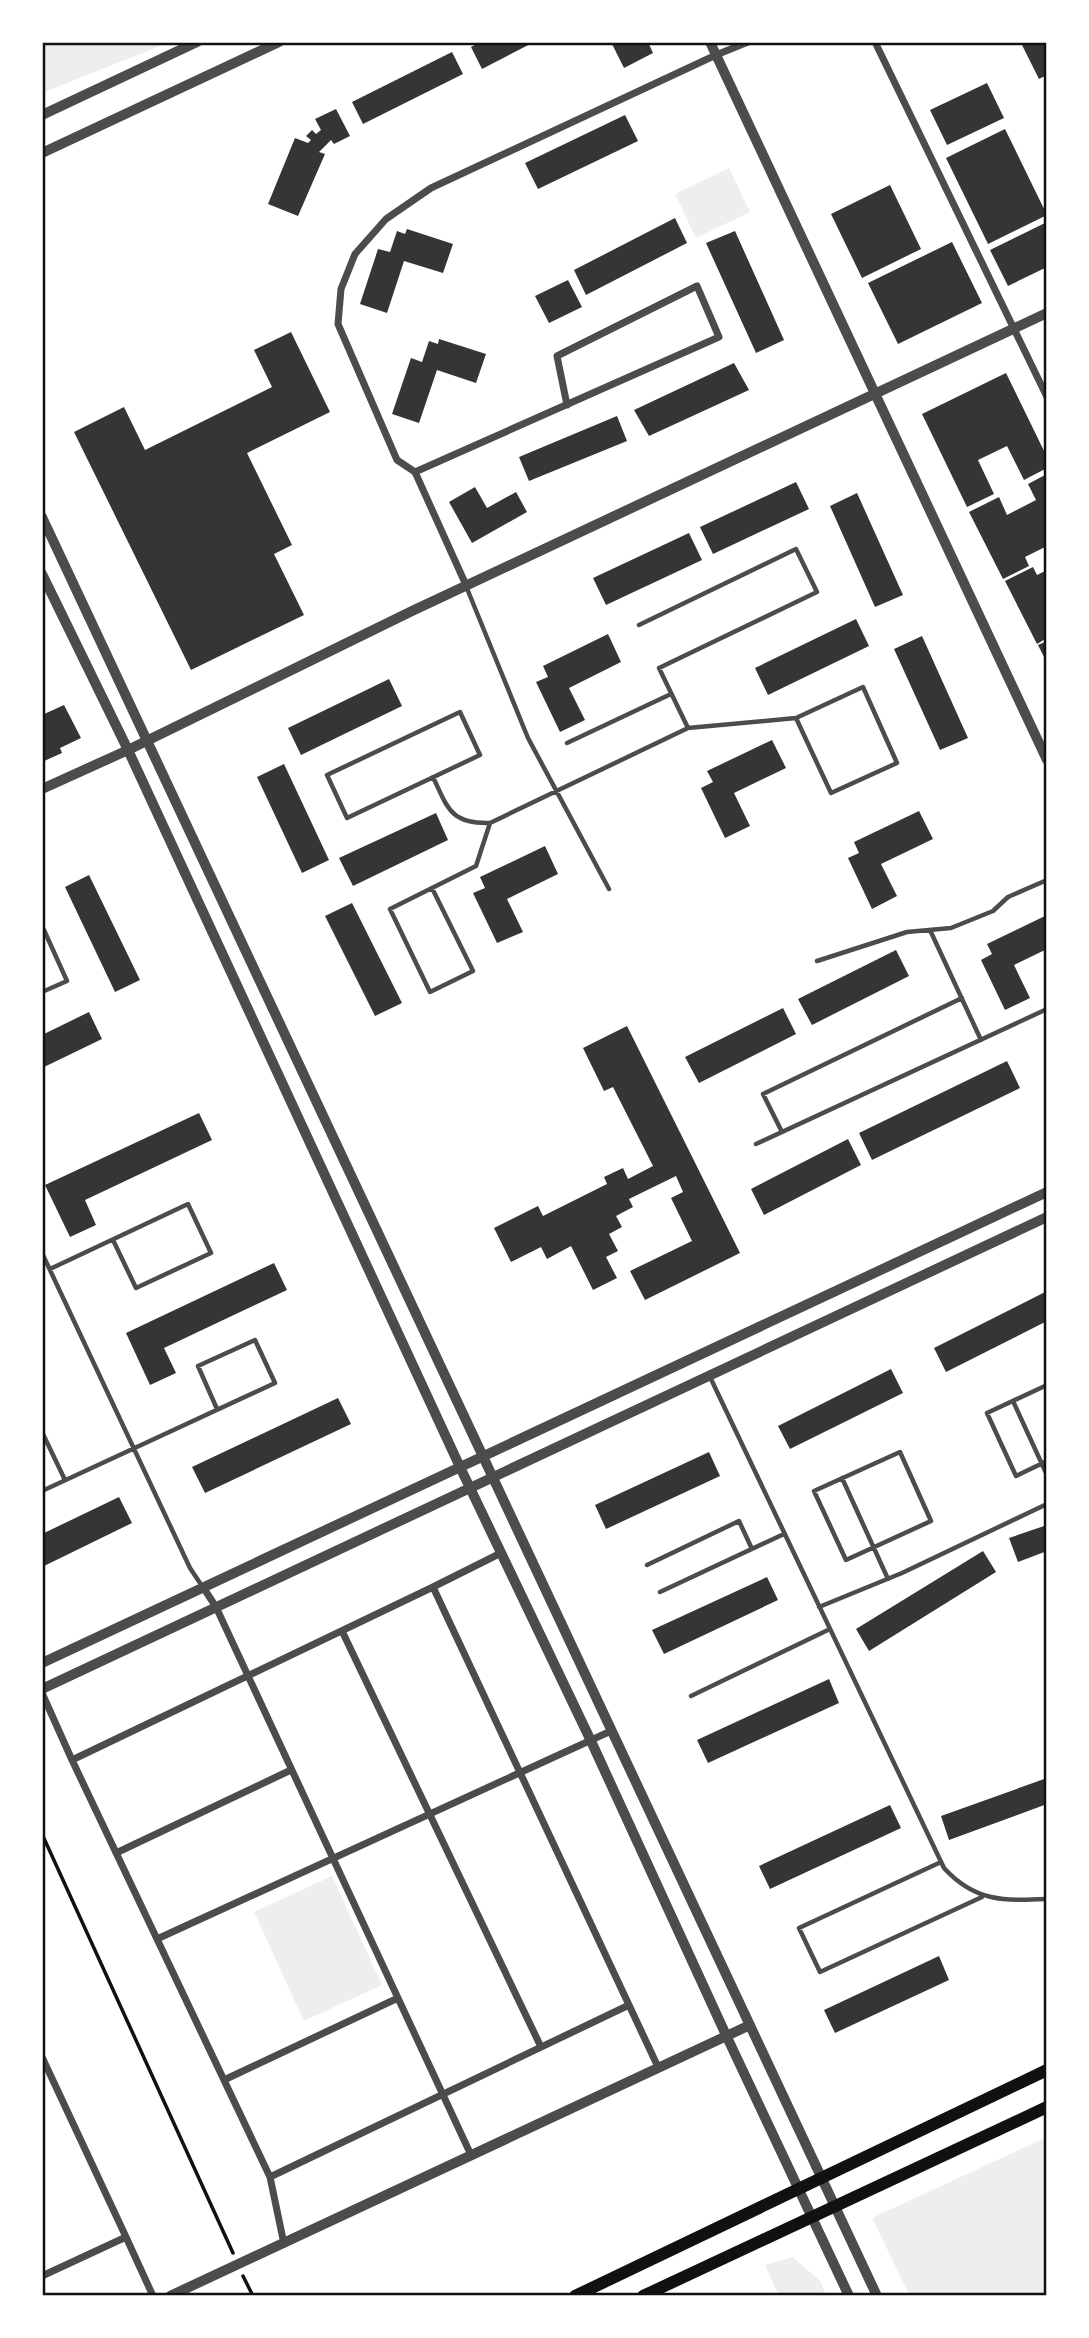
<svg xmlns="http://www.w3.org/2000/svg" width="1089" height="2338" viewBox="0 0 1089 2338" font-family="Roboto,sans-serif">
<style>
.green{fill:#eee}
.building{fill:#353535}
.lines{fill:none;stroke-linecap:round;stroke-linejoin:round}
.path{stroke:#111;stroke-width:3.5}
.service{stroke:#4c4c4c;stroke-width:4.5}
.minor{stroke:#4c4c4c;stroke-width:7}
.tertiary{stroke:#4c4c4c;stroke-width:10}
.secondary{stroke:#111;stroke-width:12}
.neatline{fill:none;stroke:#111;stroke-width:2.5}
</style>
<rect width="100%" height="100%" fill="#fff"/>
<path class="green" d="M42 42H167L168 43 42 93Z
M729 168 750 212 696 238 675 194Z
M332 1876 382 1985 304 2021 254 1912Z
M1047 2137V2296H910L872 2218Z
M793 2257 821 2282 826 2296H779L765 2265Z"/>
<path class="building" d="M480 42H534L482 69 471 47Z
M611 42H648L653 53 624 68Z
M1023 42H1047V75L1039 79 1021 43Z
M452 52 463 74 363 124 352 102Z
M987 83 1004 118 947 145 930 110Z
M336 109 350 136 334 144 331 140 319 152 325 154 298 216 268 204 295 138 308 143 311 140 306 136 312 130 316 134 321 130 315 119Z
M625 115 638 141 538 189 525 163Z
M1005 129 1047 215 988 244 946 158Z
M890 185 921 249 862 278 831 214Z
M675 218 687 243 586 295 574 270Z
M1047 222V267L1008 286 990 250Z
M407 229 453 244 443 273 404 261 387 313 360 304 378 249 390 252 397 231 405 234Z
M735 231 784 340 756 353 706 243Z
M952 242 982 303 898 344 868 283Z
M568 280 582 307 549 323 535 296Z
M291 332 330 412 247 453 292 545 274 554 304 615 191 670 74 432 124 407 145 450 272 387 254 350Z
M439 339 486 354 476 383 437 370 419 423 392 414 411 358 422 362 429 341 438 344Z
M734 363 749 390 649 436 634 410Z
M1006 373 1047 457V468L1024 480 1007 446 978 460 994 494 967 507 922 414Z
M617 416 627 441 529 481 519 457Z
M1047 474V546L1025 557 1029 566 1003 579 969 512 999 497 1007 515 1036 500 1028 484Z
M796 482 809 509 713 554 700 527Z
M475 487 487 508 516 492 527 512 472 543 449 502Z
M857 493 903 595 875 607 830 506Z
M689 533 702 560 606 605 593 578Z
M1033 567 1037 575 1047 570V638L1037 644 1005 581Z
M856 619 869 646 768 695 755 668Z
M608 634 621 662 569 688 585 720 560 732 536 682 548 677 543 666Z
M922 636 968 738 940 750 894 649Z
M1047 641V663L1038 645Z
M389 679 402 706 301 755 288 728Z
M64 705 81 738 60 748 62 753 42 762V715Z
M772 740 786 768 734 793 750 826 725 838 701 788 713 782 707 771Z
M284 764 329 860 302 873 257 777Z
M919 811 933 839 881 864 897 896 872 909 848 858 859 853 854 842Z
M436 813 448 840 353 886 339 858Z
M545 846 558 874 507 899 523 932 497 943 473 893 485 888 480 877Z
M89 875 140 980 115 992 65 887Z
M352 903 402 1003 375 1016 325 916Z
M1047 915V949L1014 965 1030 998 1005 1010 981 960 992 954 987 944Z
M896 950 909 976 812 1025 798 999Z
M783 1008 796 1034 699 1083 685 1057Z
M89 1012 102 1039 42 1068V1035Z
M627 1026 740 1253 645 1300 630 1271 692 1241 671 1198 683 1192 676 1176 629 1199 633 1207 616 1216 622 1227 609 1234 618 1251 606 1257 617 1278 593 1290 571 1246 547 1259 541 1247 511 1262 494 1228 538 1206 543 1216 607 1184 604 1177 623 1168 628 1179 653 1166 613 1087 604 1091 583 1048Z
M1007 1061 1020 1088 872 1160 859 1133Z
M199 1113 212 1140 85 1200 96 1225 70 1237 45 1185Z
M848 1139 861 1165 764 1215 751 1189Z
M274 1263 287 1290 164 1348 176 1373 150 1385 126 1333Z
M1047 1291V1321L946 1372 934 1348Z
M891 1369 903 1393 790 1449 778 1426Z
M338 1398 351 1424 205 1493 192 1467Z
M709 1452 720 1476 606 1529 595 1505Z
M119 1497 132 1523 42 1567V1534Z
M1047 1525V1551L1018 1562 1009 1538Z
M983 1551 996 1572 869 1651 856 1629Z
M767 1577 778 1600 664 1654 652 1630Z
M829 1679 839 1703 708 1763 697 1740Z
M1047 1778V1804L949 1840 941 1816Z
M890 1805 901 1828 770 1889 759 1866Z
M939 1956 949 1980 835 2033 824 2010Z"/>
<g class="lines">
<path class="path" d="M42 1834 233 2253
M243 2276 253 2296"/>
<path class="service" d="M466 586 528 738 609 889
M639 625 796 549 817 592 659 668 688 728
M460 712 480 755 347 818 327 775Z
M567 743 671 694
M433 777C448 809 451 824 490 823L688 728 796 718 831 793 897 763 863 687 796 718
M432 888 473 971 430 992 390 909 476 866 490 823
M930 930 981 1040
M42 931 44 930 67 981 42 992
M817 961 907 932 951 928 993 911 1008 897 1047 880
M782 1132 763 1094 962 998
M756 1144 1047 1009
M42 1253 190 1568 202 1586
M50 1269 188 1204 211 1253 136 1288 113 1240
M710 1377 944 1868C975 1902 1004 1901 1047 1899
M1047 1385 987 1413 1016 1476 1047 1461
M1013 1401 1047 1475
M42 1432 65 1480
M900 1452 931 1521 846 1560 814 1491Z
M842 1478 888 1579
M42 1491 275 1383 255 1340 198 1366 217 1409
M647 1565 739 1521 752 1549
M660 1592 784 1534
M819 1607 902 1573 1047 1504
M691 1696 830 1629
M941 1862 799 1928 820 1972 982 1897"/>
<path class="minor" d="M875 42 1047 397
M415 472 397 460 338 324 341 289 355 254 386 219 431 188 716 55 748 42
M466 585 415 472 719 337 697 286 557 356 567 405
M203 1587 216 1607 471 2155
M433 1587 501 1553
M342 1631 541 2047
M42 1693 72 1760 270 2177 629 2005 433 1587 72 1760
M116 1853 291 1770
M157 1939 611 1731
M629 2005 658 2067
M42 2057 126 2237 42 2276
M224 2080 398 1998
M270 2177 284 2244
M126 2237 153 2296"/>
<path class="tertiary" d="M710 42 1047 760
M42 115 197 42
M42 153 279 42
M42 517 877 2296
M42 574 128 750 460 1467 591 1741 726 2035 849 2296
M42 789 128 750 412 611 1047 313
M42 1663 1047 1192
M42 1689 1047 1217
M170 2296 750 2025"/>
<path class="secondary" d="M575 2296 1047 2070
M643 2296 1047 2107"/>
</g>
<rect width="1089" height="2338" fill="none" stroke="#ffffff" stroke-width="88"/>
<rect x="44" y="44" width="1001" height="2250" class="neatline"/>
</svg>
